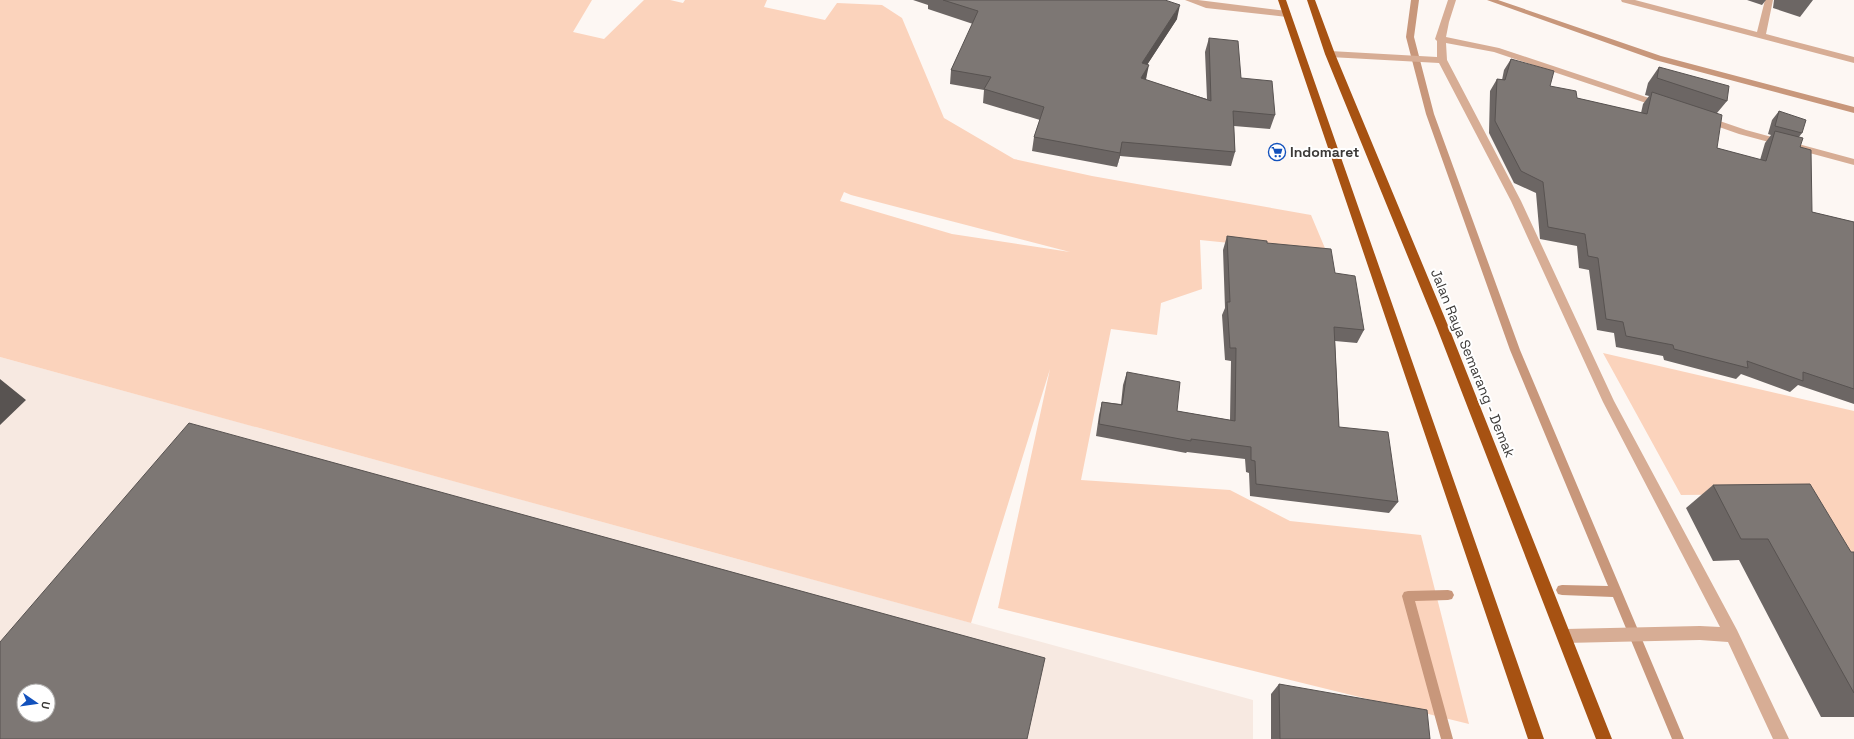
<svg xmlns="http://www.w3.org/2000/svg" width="1854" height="739" viewBox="0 0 1854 739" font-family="'Space Grotesk',sans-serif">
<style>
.built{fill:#f7e9e1;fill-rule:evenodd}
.green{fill:#fbd3bc;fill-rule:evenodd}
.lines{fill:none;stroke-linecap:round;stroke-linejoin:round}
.stream{fill:#c8977b;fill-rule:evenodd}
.street{fill:#d7ad95;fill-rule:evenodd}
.highway{fill:#a75212;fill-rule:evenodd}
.wall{fill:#6c6664}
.shaded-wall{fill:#585351}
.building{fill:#7d7774;stroke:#585351;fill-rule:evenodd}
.labels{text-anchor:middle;stroke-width:4;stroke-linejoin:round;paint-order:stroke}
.poi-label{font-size:14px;font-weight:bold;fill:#3c3a38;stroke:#fff;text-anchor:start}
.street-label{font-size:14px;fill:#3c3a38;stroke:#fff}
</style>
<rect width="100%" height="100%" fill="#fdf7f3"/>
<path class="built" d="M0 357 1253 700V739H0ZM24 691H48V715H24Z"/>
<path class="green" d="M0 0H592L573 32 604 39 644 0H670L683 3 685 0H767L764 7 825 20 837 3 882 5 902 18 944 118 1014 159 1092 176 1311 215 1327 253 1200 240 1202 289 1161 303 1157 335 1111 329 1081 480 1230 490 1290 521 1421 535 1469 724 998 608 1050 369 971 623 0 357ZM844 192 851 195 1070 252 952 234 840 201Z
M1603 353 1854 411V558L1781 494 1681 495Z"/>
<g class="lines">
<path class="stream" d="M1411 0H1419L1414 37 1434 114 1520 350 1684 739H1672L1613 597 1562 595 1558 594 1556 590 1558 586 1562 585 1608 586 1510 350 1426 114 1406 37Z
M1487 0H1498L1661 56 1854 107V113L1655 60Z
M1448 590 1452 591 1454 595 1452 599 1448 600 1415 601 1453 739H1441L1402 596 1404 592 1408 591Z"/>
<path class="street" d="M1185 0H1198L1287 11 1291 14 1287 17 1206 8Z
M1448 0H1456L1449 22 1446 37 1499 48 1664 103 1666 105 1661 108 1658 107 1494 52 1446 43 1447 60 1521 201 1614 401 1737 630 1789 739H1773L1728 642 1700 640 1565 643 1560 641 1558 636 1560 631 1565 629 1700 626 1720 627 1603 402 1511 201 1439 63 1330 57 1325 54 1330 51 1437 57V41L1435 39Z
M1621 0H1635L1757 32 1765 0H1773L1766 34 1854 57V63L1622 2Z
M1705 116 1746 130 1854 159V165L1739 134 1702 121 1700 119Z"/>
<path class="highway" d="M1278 0H1286L1544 739H1528Z
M1307 0H1315L1335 54 1449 328 1612 739H1596L1437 328 1325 54Z"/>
</g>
<path class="wall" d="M913 0H1165L1177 19 1147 65 1146 80 1207 99 1205 52 1209 38 1241 78 1275 115 1270 129 1234 126 1235 152 1231 166 1120 156 1117 167 1032 151 1034 137 1040 120 983 103 984 90 950 84 951 70 973 24 928 9V5Z
M1747 0H1766L1762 5Z
M1774 0H1813L1800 17 1773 8Z
M1511 59 1550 86 1577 98 1641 113 1643 104 1649 96 1645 95 1648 83 1659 67 1727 101 1717 113V148L1760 160 1765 143 1771 135 1768 134 1772 120 1779 111 1802 133 1799 137 1812 212 1854 222V404L1798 385 1790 392 1741 374 1736 379 1664 360 1663 356 1616 347 1614 333 1597 330 1589 270 1579 268 1577 246 1540 239 1536 193 1514 183 1489 133 1490 91 1497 79 1502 80 1504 70Z
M1227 236 1267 243 1335 273 1364 330 1357 343 1335 341 1339 427 1398 502 1389 513 1250 496 1249 473 1246 472 1245 459 1187 452 1186 453 1096 436 1099 415 1102 402 1121 404 1123 385 1127 372 1177 411 1230 420 1231 361 1225 360 1222 315 1225 308 1223 250Z
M1713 485 1851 552H1854V717H1821L1739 560 1713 561 1686 508Z
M1279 684 1430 739H1271V694Z"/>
<path class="shaded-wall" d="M1180 5 1177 19 1139 77 1142 63Z
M1149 65 1146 79 1138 92 1141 78Z
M1122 142 1120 156 1117 167 1120 153Z
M0 379 26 400 0 425Z"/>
<path class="building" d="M943 0H1165L1180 5 1142 63 1149 65 1141 78 1211 101 1209 38 1238 41 1241 78 1272 81 1275 115 1233 111 1235 152 1122 142 1120 153 1034 137 1044 107 984 89 991 77 951 70 978 11Z
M1511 59 1554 71 1550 86 1576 91 1577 98 1647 114 1652 92 1722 115 1717 148 1766 161 1775 131 1803 138 1800 147 1811 150 1812 212 1854 222V389L1803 372V381L1747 361 1748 368 1674 349 1673 345 1626 336 1623 322 1606 319 1598 258 1588 256 1585 234 1548 227 1543 182 1521 171 1495 121 1497 79 1505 80Z
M1659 67 1729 86 1727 101 1657 78Z
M1779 111 1806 120 1802 133 1775 126Z
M1227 236 1267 241V243L1331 249 1335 273 1355 276 1364 330 1334 327 1339 427 1388 432 1398 502 1256 484 1255 461 1251 460V447L1191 439V441L1099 424 1102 402 1122 405 1127 372 1180 382 1177 411 1235 421 1236 348H1230L1227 302H1230Z
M189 423 1045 658 1027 739H0V642ZM24 691H48V715H24Z
M1810 484 1851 552H1854V693L1768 539H1741L1713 485Z
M1279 684 1427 710 1430 739H1280Z"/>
<defs>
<g id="supermarket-ring" transform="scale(0.9)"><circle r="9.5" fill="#fff" stroke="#1251bc" stroke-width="1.5"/><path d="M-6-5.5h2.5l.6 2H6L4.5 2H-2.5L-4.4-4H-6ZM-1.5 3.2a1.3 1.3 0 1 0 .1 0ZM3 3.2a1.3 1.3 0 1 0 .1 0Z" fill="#1251bc"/></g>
</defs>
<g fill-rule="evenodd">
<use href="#supermarket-ring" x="1277" y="152"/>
</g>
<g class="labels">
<g class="poi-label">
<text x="1290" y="157">Indomaret</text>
</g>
<g class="street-label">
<text transform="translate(1473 363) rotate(68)" y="5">Jalan Raya Semarang - Demak</text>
</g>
</g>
<g transform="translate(36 703) rotate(103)"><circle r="19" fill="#ffffff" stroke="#b1b0af"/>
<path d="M0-3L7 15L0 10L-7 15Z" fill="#1251bc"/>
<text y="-6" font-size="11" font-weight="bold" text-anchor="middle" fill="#3c3a38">U</text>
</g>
</svg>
